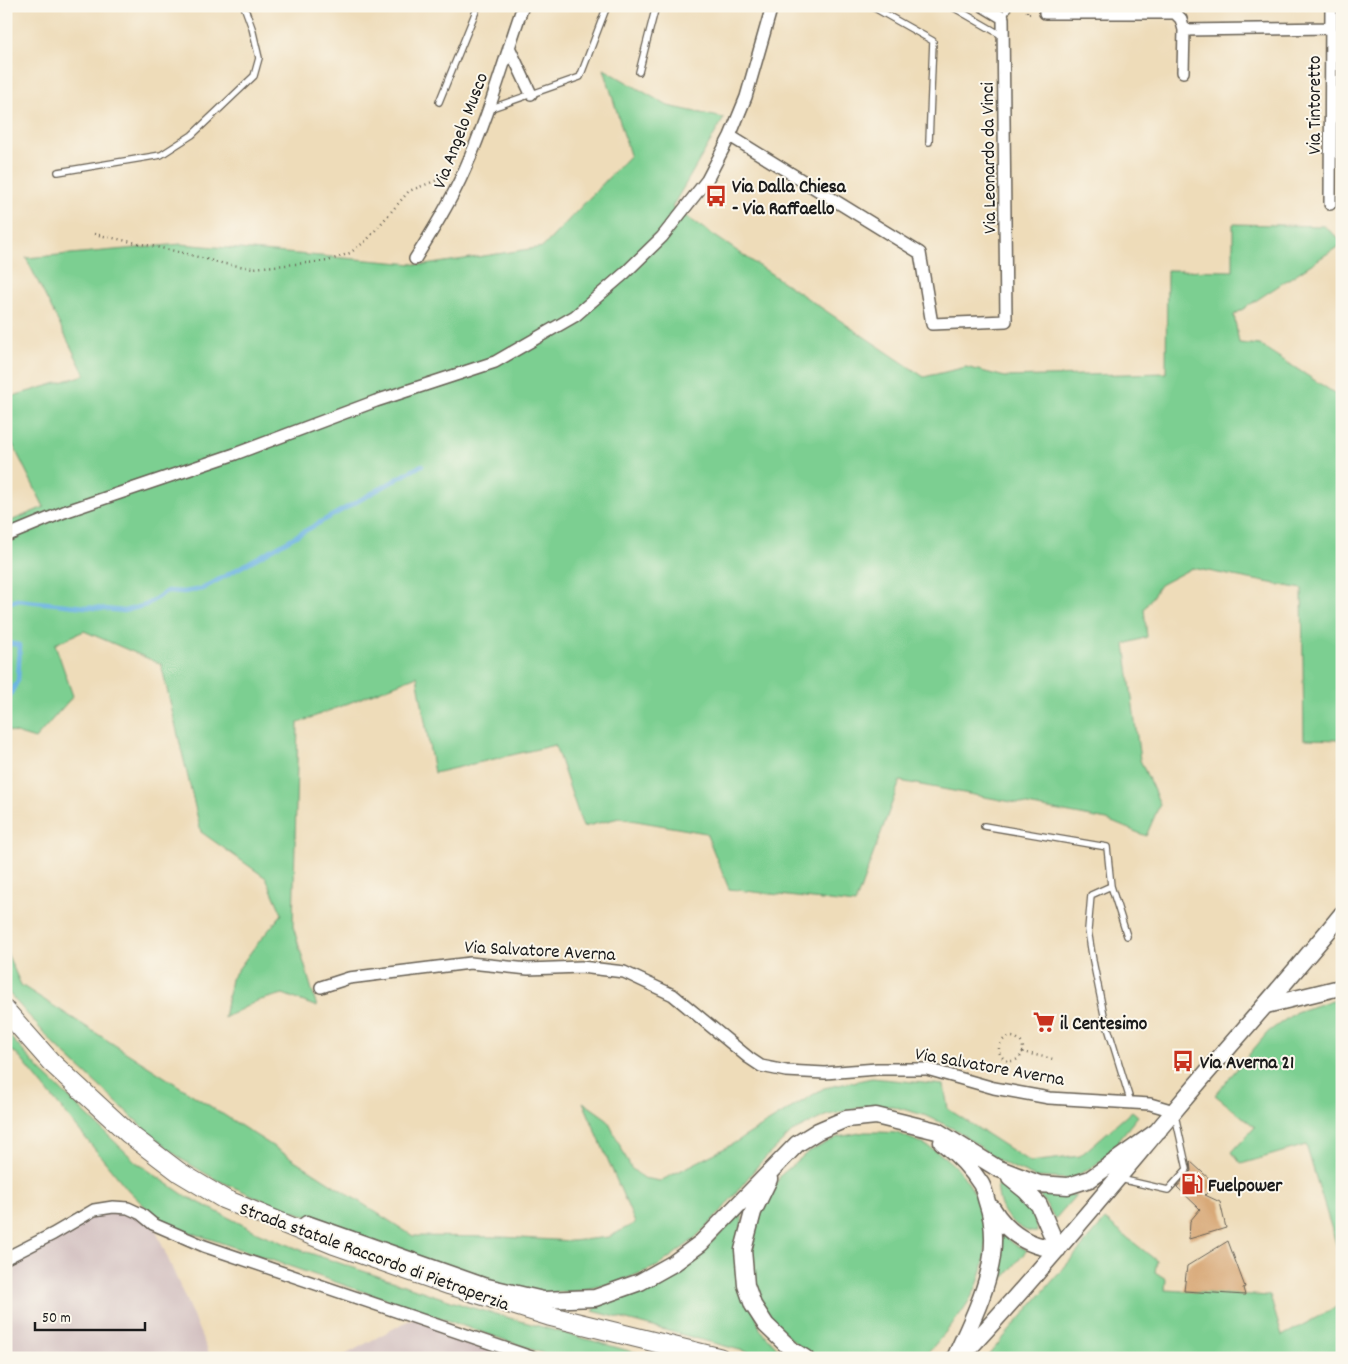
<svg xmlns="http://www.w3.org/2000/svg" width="1348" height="1364" viewBox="0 0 1348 1364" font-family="Dekko,sans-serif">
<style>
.industrial{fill:#d2bfc0}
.green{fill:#7ccf91;stroke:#4c7656}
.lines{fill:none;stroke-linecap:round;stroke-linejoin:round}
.stream{stroke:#6bb3e2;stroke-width:4.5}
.building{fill:#d8a978}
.service-casing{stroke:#665f53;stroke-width:8}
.minor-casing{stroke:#665f53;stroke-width:14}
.tertiary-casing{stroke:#665f53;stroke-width:18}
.secondary-casing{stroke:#665f53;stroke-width:19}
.primary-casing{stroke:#665f53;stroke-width:21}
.path{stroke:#665f53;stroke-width:2.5;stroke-dasharray:1 4;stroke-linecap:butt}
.service{stroke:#fff;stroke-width:5.5}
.minor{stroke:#fff;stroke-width:11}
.tertiary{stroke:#fff;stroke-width:15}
.secondary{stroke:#fff;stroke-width:16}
.primary{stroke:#fff;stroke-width:19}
.labels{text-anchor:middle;stroke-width:4;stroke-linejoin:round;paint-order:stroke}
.street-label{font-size:19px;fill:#1c1c1c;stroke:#fbf7ec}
.poi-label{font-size:19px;font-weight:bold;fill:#1c1c1c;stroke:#fbf7ec;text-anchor:start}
</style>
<rect width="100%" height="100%" fill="#fbf7ec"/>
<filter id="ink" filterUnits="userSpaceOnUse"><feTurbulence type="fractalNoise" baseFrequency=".02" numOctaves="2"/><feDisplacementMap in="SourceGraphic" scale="10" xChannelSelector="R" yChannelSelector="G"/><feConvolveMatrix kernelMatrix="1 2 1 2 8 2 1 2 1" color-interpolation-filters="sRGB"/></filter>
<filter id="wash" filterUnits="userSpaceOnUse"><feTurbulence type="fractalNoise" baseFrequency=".0096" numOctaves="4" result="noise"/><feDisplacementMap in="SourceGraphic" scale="20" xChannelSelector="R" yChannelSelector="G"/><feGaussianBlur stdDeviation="1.12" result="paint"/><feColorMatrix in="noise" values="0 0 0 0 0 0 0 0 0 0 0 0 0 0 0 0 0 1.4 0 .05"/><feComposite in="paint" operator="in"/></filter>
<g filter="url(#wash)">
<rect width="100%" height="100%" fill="#eedcb9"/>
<path class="industrial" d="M113 1207 153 1224 211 1358H6V1258Z
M415 1317 534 1358H339Z"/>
<path class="green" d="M604 69 668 106 724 118 672 207 924 377 966 367 1005 377 1166 373 1167 270 1233 271V224L1324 226 1342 241V244L1234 315 1239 343 1260 345 1342 398V740L1304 739 1302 589 1192 568 1160 585 1144 609 1147 637 1125 644 1140 760 1160 804 1146 836 1107 820 900 781 855 904 729 889 706 833 619 818 583 827 555 745 434 773 417 676 298 723 293 926 317 1007 283 994 257 1001 224 1018 231 979 253 949 282 914 266 878 201 832 161 664 84 631 55 644 73 696 35 739 6 730V523L44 507 6 431V398L85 375 26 258 181 244 425 265 543 247 630 155Z
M6 951 21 985 413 1236 502 1237 572 1241 609 1237 635 1223 583 1102 607 1119 631 1168 643 1178 660 1181 731 1145 824 1088 872 1078 944 1085 948 1109 1030 1162 1080 1156 1132 1111 1138 1116 1104 1158 1090 1169 1069 1179 1035 1177 1001 1162 958 1131 927 1116 892 1106 862 1107 825 1116 792 1132 760 1163 718 1215 692 1241 658 1266 618 1282 578 1291 541 1293 489 1283 263 1200 215 1179 181 1159 143 1127 54 1044 6 990Z
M1342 997V1263L1306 1145 1241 1164 1232 1152 1255 1127 1215 1095 1268 1032 1296 1012Z
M6 1032 40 1070 136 1162 184 1195 259 1233 301 1250 466 1306 655 1358H557L178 1228 155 1216 129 1191 16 1053 6 1049Z
M865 1132C875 1132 886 1132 896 1133 902 1134 908 1138 914 1140 971 1162 1000 1221 979 1280 969 1309 943 1334 924 1358H820L800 1347 771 1321 757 1295 750 1274 749 1244 762 1207 781 1175 808 1152 838 1137Z
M997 1185C1020 1196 1034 1204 1037 1232 1030 1233 1024 1230 1018 1226 1002 1215 999 1204 997 1185Z
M1039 1194 1076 1195 1055 1219Z
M742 1212V1223L736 1247 760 1329 784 1355V1358H770L593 1311C602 1298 627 1297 642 1290 683 1271 711 1244 742 1212Z
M1105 1220 1157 1261 1155 1272 1166 1279 1165 1290 1270 1296 1282 1336 1342 1304V1358H986Z
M1002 1233 1014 1244 1027 1250 993 1291Z"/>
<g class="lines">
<path class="stream" d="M6 603 17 600 124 611 146 605 167 591 184 592 202 589 422 465
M6 643 20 645 18 680 9 697H6"/>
</g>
<g id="blocks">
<path class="building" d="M1190 1161 1215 1184 1205 1195 1220 1202 1226 1228 1189 1239 1190 1221 1200 1209 1177 1187 1191 1171Z
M1228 1241 1245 1287 1243 1288 1245 1295 1184 1291 1187 1266Z"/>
</g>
</g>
<g filter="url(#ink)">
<use href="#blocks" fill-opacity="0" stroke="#665f53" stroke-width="1"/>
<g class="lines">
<g class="service-casing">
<path id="service" d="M871 6 933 41 929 142
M951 6 1003 36
M1003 18 1009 6
M639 72 656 6
M439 102 478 6
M489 109 580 77 607 6
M58 172 161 155 192 135 254 76 259 58 252 28 244 6
M984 826 1107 847 1111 886 1127 936
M1111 886 1091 895 1088 930 1093 961 1104 1015 1131 1103
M1120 1179 1168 1190 1187 1169 1175 1115"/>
</g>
<g class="minor-casing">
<path id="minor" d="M1045 6V13H1175L1181 19 1184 30 1331 28
M509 47 531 94
M1183 72 1184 30
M730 136 920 253 932 324 1006 321 1003 18 983 6
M1330 204 1331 6
M415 259C433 230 451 201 465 169 489 116 504 60 523 6
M6 536 64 512 235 454 376 401 495 362 575 316 625 273 662 237 707 180 730 136 746 97 772 6
M321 987 349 978 470 963 528 969 581 967 624 972 673 995 749 1058 761 1066 786 1071 825 1073 877 1069H927L994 1088 1049 1098 1150 1104 1174 1111
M6 1258 53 1234 94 1210 113 1207 128 1208 141 1214 153 1224 204 1246 534 1358"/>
</g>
<g class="tertiary-casing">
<path id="tertiary" d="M1264 1006 1342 987"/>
</g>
<g class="secondary-casing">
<path id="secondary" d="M942 1142C956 1153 971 1168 981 1184 984 1189 985 1196 987 1202 1006 1257 977 1308 955 1358
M1010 1178 1026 1191 1039 1205 1058 1249
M769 1179 753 1212 743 1250 746 1285 753 1305 766 1325 792 1350 805 1358
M992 1208C1007 1233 1029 1247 1058 1249
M307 1224 483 1286 543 1300 595 1298 640 1282 674 1263 701 1243 797 1144 818 1131 846 1119 876 1116 937 1131 997 1168 1039 1184 1068 1186 1090 1179 1159 1130
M960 1358C1035 1278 1105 1193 1175 1110 1230 1044 1288 981 1342 914"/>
</g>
<g class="primary-casing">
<path id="primary" d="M6 1011 51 1062 129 1134 179 1172 224 1199 333 1244 450 1285 549 1316 720 1358"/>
</g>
<path class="path" d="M1027 6V14L1033 13
M94 234 175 251 225 264 253 268 328 261 350 253 367 240 409 191 448 176
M999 1049a12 12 0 1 1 24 0a12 12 0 1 1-24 0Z
M1022 1052 1053 1059"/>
<use href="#service" class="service"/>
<use href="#minor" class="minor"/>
<use href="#tertiary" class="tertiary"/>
<use href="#secondary" class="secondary"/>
<use href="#primary" class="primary"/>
</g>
</g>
<defs>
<g id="bus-bare" transform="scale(1.725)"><path d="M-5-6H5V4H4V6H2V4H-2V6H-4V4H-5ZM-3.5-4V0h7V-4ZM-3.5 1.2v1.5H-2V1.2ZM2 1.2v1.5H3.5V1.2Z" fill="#c8321e" stroke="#fbf7ec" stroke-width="2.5" paint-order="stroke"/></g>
<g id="supermarket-bare" transform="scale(1.725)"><path d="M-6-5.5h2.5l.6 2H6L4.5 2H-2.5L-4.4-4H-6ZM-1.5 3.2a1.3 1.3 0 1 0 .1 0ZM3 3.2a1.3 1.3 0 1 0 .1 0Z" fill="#c8321e" stroke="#fbf7ec" stroke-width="2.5" paint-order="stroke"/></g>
<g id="fuel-bare" transform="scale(1.725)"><path d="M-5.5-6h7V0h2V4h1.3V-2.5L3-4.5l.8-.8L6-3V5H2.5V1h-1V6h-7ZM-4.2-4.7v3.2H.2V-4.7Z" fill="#c8321e" stroke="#fbf7ec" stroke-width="2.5" paint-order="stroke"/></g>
</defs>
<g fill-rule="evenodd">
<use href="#bus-bare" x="716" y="196"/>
<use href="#supermarket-bare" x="1044" y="1022"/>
<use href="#bus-bare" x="1183" y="1061"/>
<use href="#fuel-bare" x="1192" y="1184"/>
</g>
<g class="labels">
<g class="street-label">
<text transform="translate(1313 105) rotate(-90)" y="7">Via Tintoretto</text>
<text transform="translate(459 130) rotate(-69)" y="7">Via Angelo Musco</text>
<text transform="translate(987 158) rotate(-91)" y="7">Via Leonardo da Vinci</text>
<text transform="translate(540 949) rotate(3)" y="7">Via Salvatore Averna</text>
<text transform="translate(990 1065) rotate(10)" y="7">Via Salvatore Averna</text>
<text transform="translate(375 1255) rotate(20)" y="7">Strada statale Raccordo di Pietraperzia</text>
</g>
<g class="poi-label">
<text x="732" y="192">Via Dalla Chiesa<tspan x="732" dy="22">- Via Raffaello</tspan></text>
<text x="1060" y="1029">il Centesimo</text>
<text x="1200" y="1068">Via Averna 21</text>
<text x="1208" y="1191">Fuelpower</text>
</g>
</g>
<rect width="1348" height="1364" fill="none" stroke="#fbf7ec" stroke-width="25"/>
<path d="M35 1322v8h110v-8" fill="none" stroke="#1c1c1c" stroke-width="2.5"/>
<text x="42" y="1322" font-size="15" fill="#1c1c1c" stroke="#fbf7ec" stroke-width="4" paint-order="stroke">50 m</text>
</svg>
